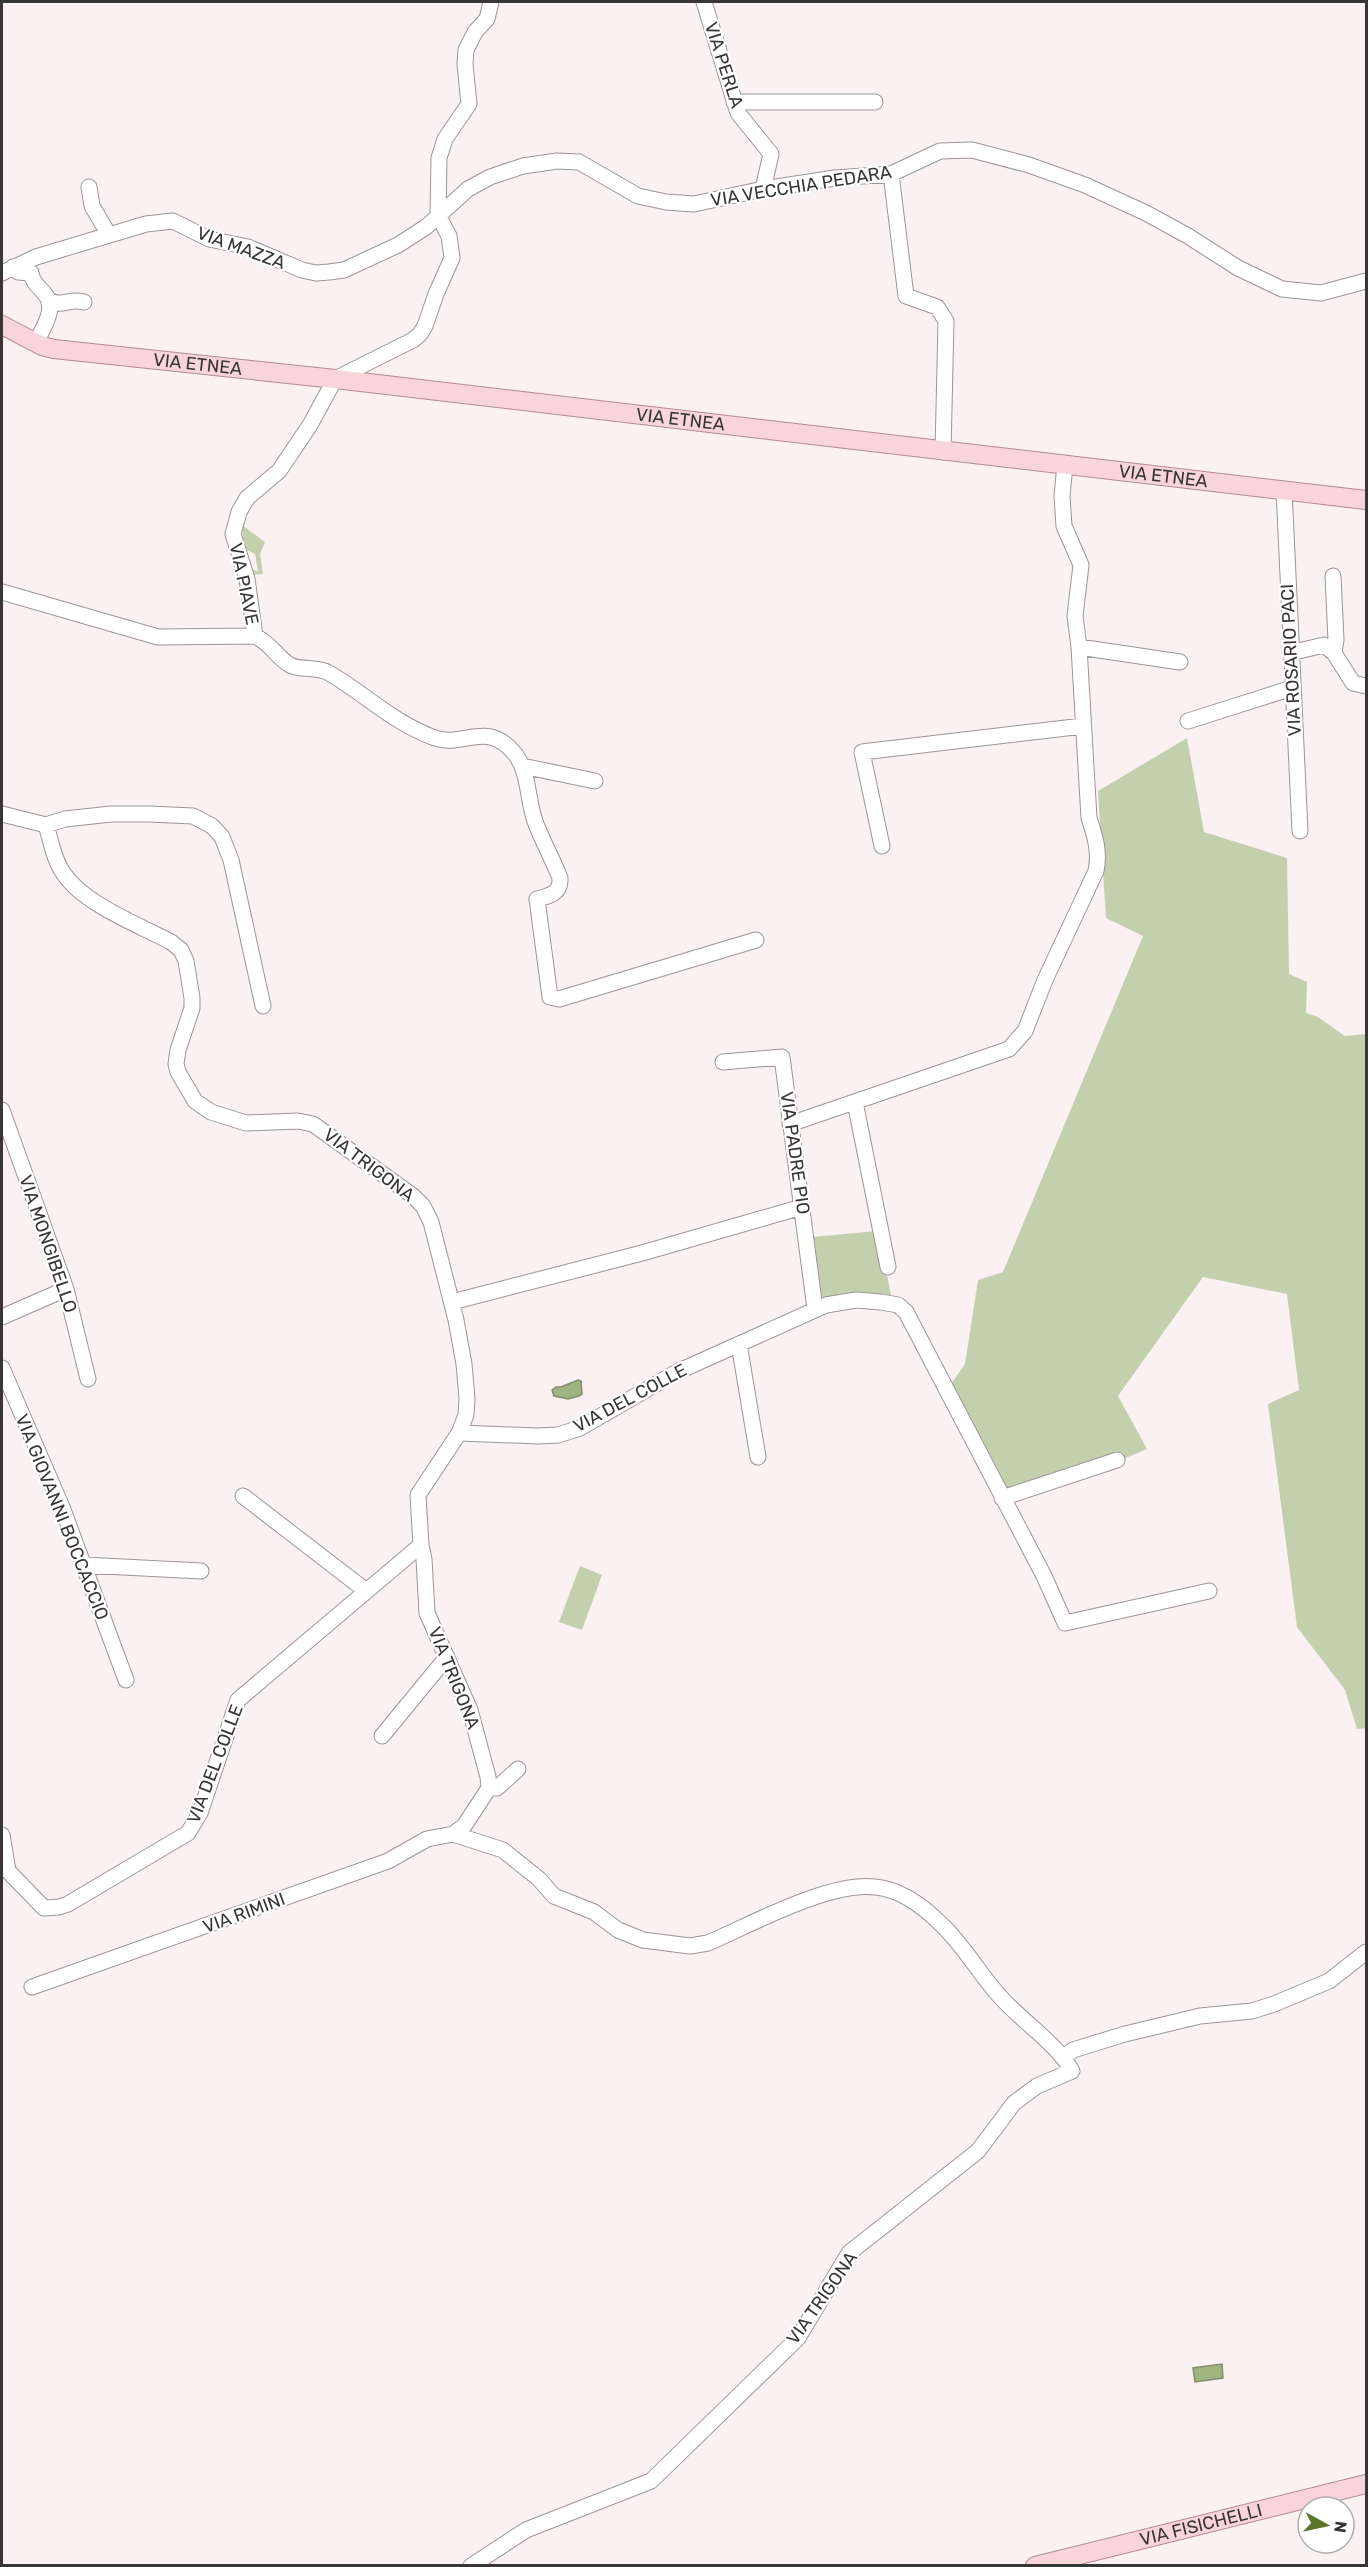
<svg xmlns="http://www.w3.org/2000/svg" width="1368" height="2567" viewBox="0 0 1368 2567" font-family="Rubik,sans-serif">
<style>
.green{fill:#c2d0ae}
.water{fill:#a0b482;stroke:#818e6b;stroke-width:1.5}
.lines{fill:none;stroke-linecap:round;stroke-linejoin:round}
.minor-casing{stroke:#9e9496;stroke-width:17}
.major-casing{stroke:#b28a92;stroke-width:20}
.minor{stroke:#fff;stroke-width:15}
.major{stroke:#f8d4dc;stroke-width:18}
.labels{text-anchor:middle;stroke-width:4.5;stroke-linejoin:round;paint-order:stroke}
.street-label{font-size:18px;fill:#393536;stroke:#fff}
</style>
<rect width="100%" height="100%" fill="#fbf0f2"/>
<path class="green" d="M242 525 265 542 260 554 263 574 252 575 251 570 258 571 255 554 244 549Z
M1187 738 1204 832 1287 858 1289 974 1307 982 1306 1013 1318 1017 1345 1036 1366 1034V1728L1357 1729 1345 1690 1297 1627 1268 1404 1299 1390 1287 1294 1203 1277 1118 1396 1147 1449 1123 1459 1121 1454 1004 1489 951 1384 965 1364 978 1280 1003 1272 1143 936 1106 918 1098 791Z
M878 1231 891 1295 861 1294 819 1301 811 1237Z
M580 1566 602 1575 582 1630 559 1622Z"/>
<path class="water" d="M578 1380 581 1381 582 1394 579 1396 568 1399 554 1396 552 1390 556 1387H561Z
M1222 2364 1223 2378 1195 2382 1193 2368Z"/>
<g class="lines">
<g class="minor-casing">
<path id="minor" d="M704 2 738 113 771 154 763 189
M734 102H875
M891 174 906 296 937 307 946 321 943 452
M89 187 92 206 109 235
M13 267 18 272 31 273C33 283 38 286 44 293 58 308 43 327 36 343
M2 273 36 257 146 224 173 221 209 239 248 247 302 270 316 273 329 272 344 270 398 245 426 227 468 189 490 177 523 166 557 161 579 162 638 196 666 202 694 204 763 189 835 178 891 174 940 151 972 150 1029 165 1085 185 1146 213 1188 236 1238 268 1282 289 1321 293 1366 281
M50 301C63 307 69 298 84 302
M1284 490 1300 831
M1333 576 1336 640 1334 653
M2 592 158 637 255 636 247 579 233 534 239 512 247 498 279 471 310 425 335 379 413 340 420 334 425 326 436 294 452 258 449 236 438 215 439 158 445 139 469 104 465 64 466 50 475 32 487 19 491 2
M255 636C273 645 276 657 290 665 301 671 317 666 329 673 365 694 395 724 435 738 464 748 487 719 515 754 530 773 527 802 536 824 543 842 553 860 560 878 561 893 550 896 537 899L550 997 559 999 756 940
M1079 647 1180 662
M1290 653 1324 645 1334 653 1353 683 1366 686
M1188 721 1292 688
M522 766 595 781
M2 814 46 825C51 841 54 861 64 874 84 904 139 925 171 942L181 950 186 961 192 998V1008L178 1050 176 1064 178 1072 195 1101 211 1112 246 1123 298 1121 313 1124 413 1196 423 1206 431 1222 456 1320 464 1364 467 1398 466 1415 459 1433
M46 825 65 819 111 814H149L193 816 212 826 222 837 231 860 263 1006
M882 846 862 752 1083 726
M723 1062 782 1057 815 1309
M855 1102 888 1267
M2 1110 66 1289 88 1379
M790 1124 1009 1049 1025 1031 1045 980 1096 871C1100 852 1095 836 1089 818L1079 647 1075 616 1081 565 1064 526 1062 496 1065 465
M452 1302 642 1253 802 1207
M2 1317 66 1289
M739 1344 758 1457
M2 1368 62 1507 126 1680
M243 1496 365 1590
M1002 1498 1117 1460
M84 1565 201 1571
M382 1736 447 1657
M489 1788H497L518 1769
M453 1834 503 1850 539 1879 554 1896 594 1912 618 1930 643 1940 690 1946 708 1943C752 1924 828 1882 875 1887 900 1889 925 1908 942 1925 962 1944 978 1971 996 1992 1019 2020 1056 2042 1072 2071L1037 2086 1014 2103 978 2151 849 2253 798 2338 651 2481 526 2530 471 2566
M2 1835 8 1871 44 1908 59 1907 68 1904 188 1833 200 1813 238 1700 421 1545 418 1495 459 1433 538 1436 558 1435 580 1428 677 1372 826 1305 856 1300 881 1302 898 1305 906 1312 1044 1576 1065 1623 1209 1591
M32 1987 388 1861 427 1839 453 1834 464 1826 489 1788 488 1777 470 1710 427 1613 424 1559 421 1545
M1064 2057 1073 2050 1125 2034 1200 2016 1252 2011 1274 2004 1329 1981 1366 1952"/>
</g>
<g class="major-casing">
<g id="major">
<path id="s1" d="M2 325 42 346 54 349 335 379 1366 500"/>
<path id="s2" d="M1035 2566 1366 2484"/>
</g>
</g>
<use href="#minor" class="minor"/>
<use href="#major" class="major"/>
</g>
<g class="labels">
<g class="street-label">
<text transform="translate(724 65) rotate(72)" y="6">VIA PERLA</text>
<text transform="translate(801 186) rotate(-9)" y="6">VIA VECCHIA PEDARA</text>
<text transform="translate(241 248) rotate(20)" y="6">VIA MAZZA</text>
<text dy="6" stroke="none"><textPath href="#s1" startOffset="202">VIA ETNEA</textPath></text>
<text dy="6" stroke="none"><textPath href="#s1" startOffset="688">VIA ETNEA</textPath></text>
<text dy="6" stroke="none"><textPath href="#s1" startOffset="1174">VIA ETNEA</textPath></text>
<text transform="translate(244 584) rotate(78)" y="6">VIA PIAVE</text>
<text transform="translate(1291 660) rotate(-93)" y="6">VIA ROSARIO PACI</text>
<text transform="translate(795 1153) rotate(82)" y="6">VIA PADRE PIO</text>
<text transform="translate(369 1165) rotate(37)" y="6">VIA TRIGONA</text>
<text transform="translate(48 1244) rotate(71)" y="6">VIA MONGIBELLO</text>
<text transform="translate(630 1398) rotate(-28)" y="6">VIA DEL COLLE</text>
<text transform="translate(62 1517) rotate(68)" y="6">VIA GIOVANNI BOCCACCIO</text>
<text transform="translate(454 1678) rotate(68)" y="6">VIA TRIGONA</text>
<text transform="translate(215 1764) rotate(-69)" y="6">VIA DEL COLLE</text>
<text transform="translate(244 1913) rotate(-20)" y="6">VIA RIMINI</text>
<text transform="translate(822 2298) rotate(-55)" y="6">VIA TRIGONA</text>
<text dy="6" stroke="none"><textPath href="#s2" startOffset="171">VIA FISICHELLI</textPath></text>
</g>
</g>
<rect width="1368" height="2567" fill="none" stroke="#393536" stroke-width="6"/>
<g transform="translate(1326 2525) rotate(98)"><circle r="28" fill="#ffffff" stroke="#b0aeaf" stroke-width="1.5"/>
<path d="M0-4.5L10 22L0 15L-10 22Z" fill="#5c7629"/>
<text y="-9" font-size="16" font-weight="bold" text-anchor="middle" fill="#393536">N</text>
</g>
</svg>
